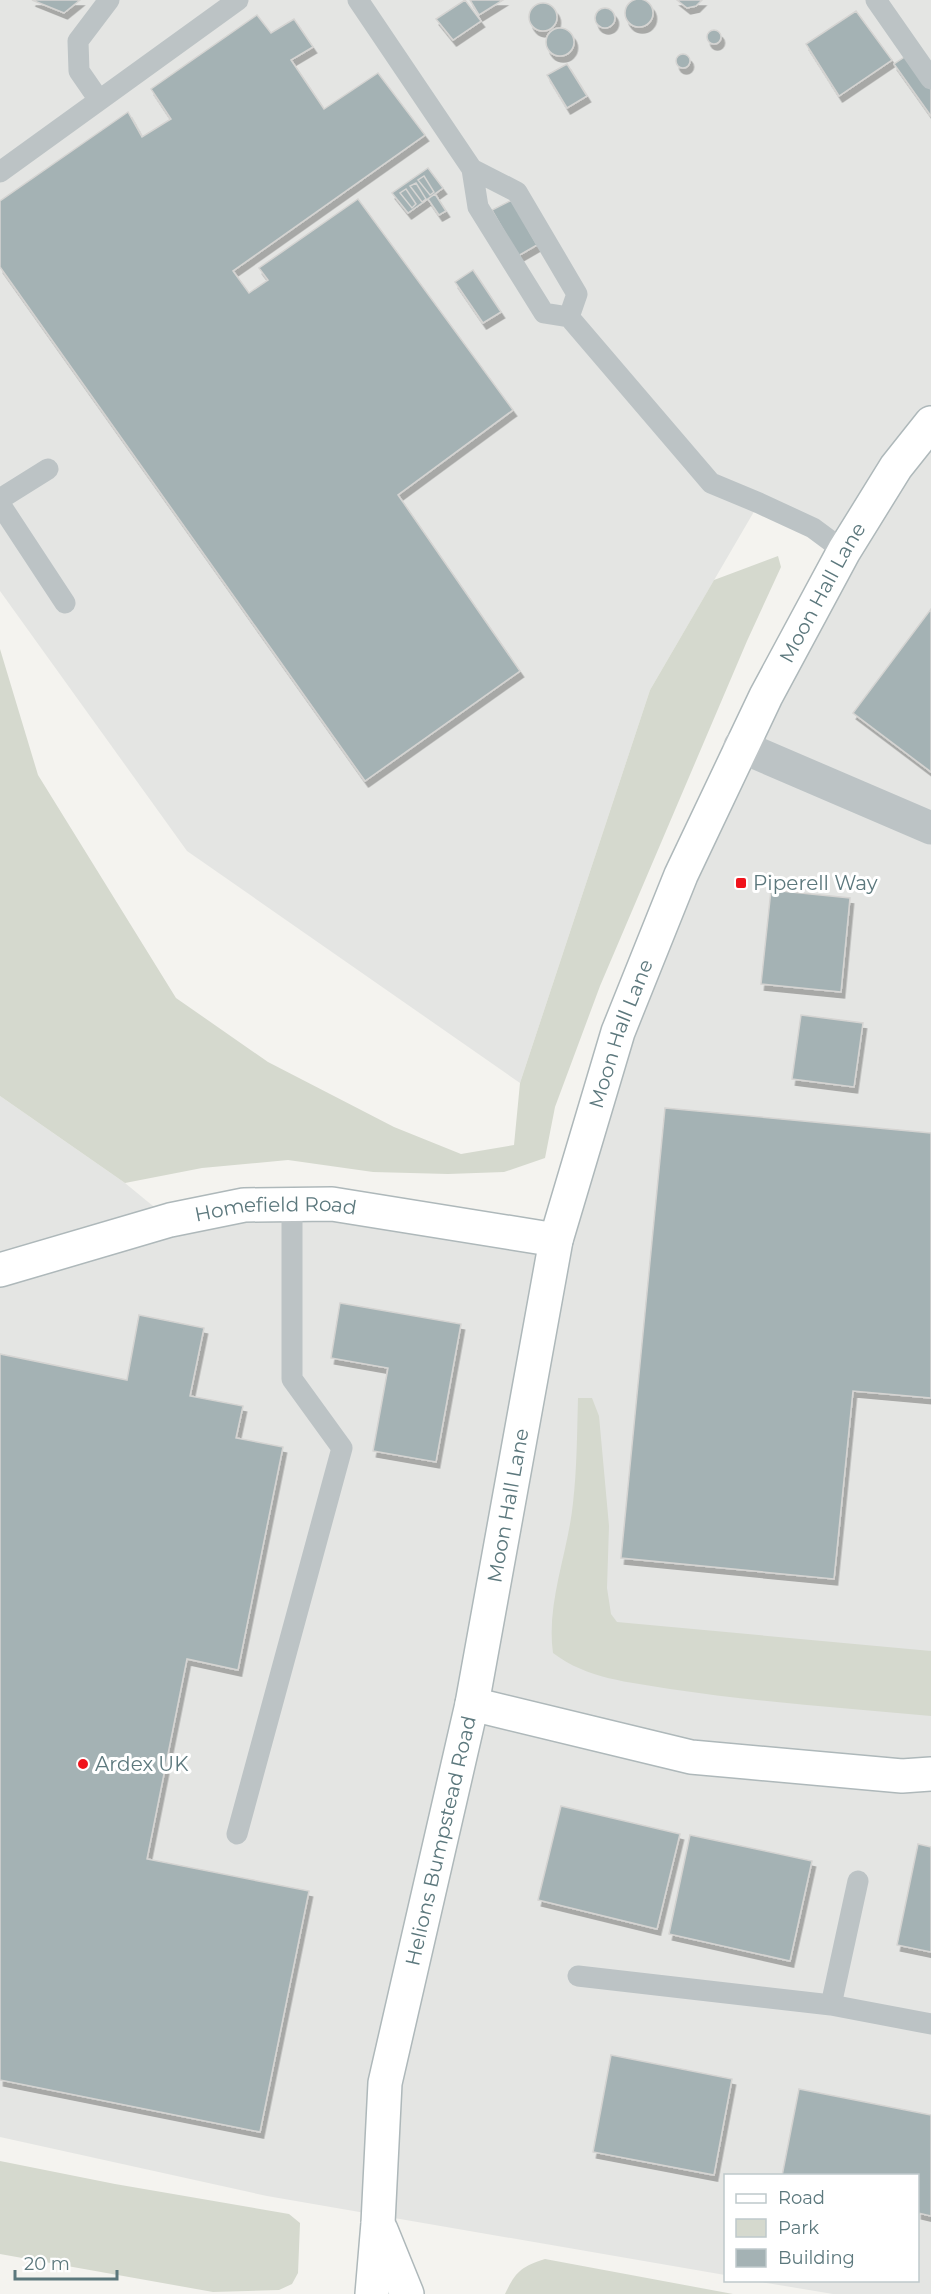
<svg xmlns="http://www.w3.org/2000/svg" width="931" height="2294" viewBox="0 0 931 2294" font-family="Montserrat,sans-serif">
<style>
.built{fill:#e4e5e3}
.green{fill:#d5d9ce}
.building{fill:#a4b2b4;stroke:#d5d4d2;stroke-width:1.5;filter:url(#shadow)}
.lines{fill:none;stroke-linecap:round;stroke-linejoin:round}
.secondary-casing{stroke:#aeb8ba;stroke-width:36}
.lane{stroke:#bcc3c5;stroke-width:21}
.street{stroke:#bcc3c5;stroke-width:33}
.secondary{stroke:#fff;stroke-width:33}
.poi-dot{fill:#f0131c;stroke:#fff;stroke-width:2}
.labels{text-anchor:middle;stroke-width:6;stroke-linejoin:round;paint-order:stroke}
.street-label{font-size:20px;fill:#5c787d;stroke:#fff}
.poi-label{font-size:20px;fill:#5c787d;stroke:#fff;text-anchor:start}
</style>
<defs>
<filter id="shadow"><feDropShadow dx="3.5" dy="6" stdDeviation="0" flood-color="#0004"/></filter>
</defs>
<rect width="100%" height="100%" fill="#f4f3ef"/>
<path class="built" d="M0 0H931V2294H833L755 2281 918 2280V2176H726L725 2275 267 2196 0 2137V1096L125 1183 170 1220 244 1205 556 1240 618 1032 844 551 759 503 650 690 520 1083 187 851 0 591Z"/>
<path class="green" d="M778 556 781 567 747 641 600 986 555 1107 545 1158 504 1172 448 1174 373 1172 288 1160 202 1168 125 1183 0 1096V649L38 775 176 998 268 1062 394 1127 461 1154 514 1145 520 1083 650 690 714 580Z
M578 1398H592L599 1416 609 1526 607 1588 611 1614 617 1622 931 1651V1716C844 1708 757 1702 670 1689 629 1682 587 1679 553 1653 546 1603 568 1553 573 1503 577 1469 577 1433 578 1398Z
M0 2161 115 2184 289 2214 300 2223 298 2273 292 2284 279 2290 213 2292 0 2254Z
M545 2259 733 2294H505C516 2271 521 2267 545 2259Z"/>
<path class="building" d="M625 13a14 14 0 1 1 28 0a14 14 0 1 1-28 0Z
M32 0H80L64 13Z
M465 0 481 21 453 40 436 19Z
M470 0H503L479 15Z
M677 0H702L696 6 687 8Z
M529 17a14 14 0 1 1 28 0a14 14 0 1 1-28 0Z
M595 18a10 10 0 1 1 20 0a10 10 0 1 1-20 0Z
M856 11 892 60 839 96 806 44Z
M257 15 271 33 294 19 313 47 291 60 324 109 378 73 425 135 233 271 249 293 268 280 259 268 358 199 513 410 398 495 520 671 365 781 0 267V201L128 112 142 137 171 119 151 89Z
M546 42a14 14 0 1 1 28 0a14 14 0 1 1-28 0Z
M707 37a7 7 0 1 1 14 0a7 7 0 1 1-14 0Z
M676 61a7 7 0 1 1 14 0a7 7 0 1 1-14 0Z
M909 54 931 87V116L894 64Z
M567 64 587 96 567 108 547 75Z
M428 168 443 188 408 213 392 193Z
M424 176 434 192 430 195 418 180Z
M416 183 426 199 422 202 410 186Z
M406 189 416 204 412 208 400 193Z
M435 194 446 211 439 215 428 199Z
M512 200 537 245 518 256 492 210Z
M473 270 501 312 483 323 455 282Z
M931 609V772L853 713Z
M771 890 850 898 841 992 761 984Z
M801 1015 863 1023 854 1087 792 1079Z
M665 1108 931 1133V1398L853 1391 834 1579 621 1558Z
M340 1303 461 1324 436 1462 373 1451 388 1368 331 1358Z
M139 1315 204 1328 190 1396 243 1406 236 1438 283 1447 238 1670 187 1659 147 1859 309 1891 260 2132 0 2080V1354L127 1380Z
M561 1806 680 1834 657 1929 538 1900Z
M690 1835 812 1861 790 1961 669 1934Z
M918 1844 931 1847V1952L897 1945Z
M611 2055 732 2079 714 2175 593 2152Z
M799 2089 931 2115V2216L918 2213V2176H782Z"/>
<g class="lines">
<g class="secondary-casing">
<g id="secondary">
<path id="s1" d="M0 1270 170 1220 244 1205 332 1204 556 1240"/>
<path d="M472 1704 691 1757 902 1776 931 1774"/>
<path d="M381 2230 407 2294"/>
<path id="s2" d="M372 2294 378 2223 385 2083 472 1704 556 1240 618 1032 681 875 766 696 844 551 896 467 931 423"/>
</g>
</g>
<path class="lane" d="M358 0 472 169 478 207 544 313 569 317 711 483 759 503 813 528 844 551
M876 0 931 79
M99 100 79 71 78 41 109 0
M472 169 517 192 577 294 569 317
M0 172 238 0
M0 499 48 469
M0 504 65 603
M237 1834 342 1448 292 1379V1205
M578 1976 831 2005 931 2024
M831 2005 858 1881"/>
<path class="street" d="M740 746 931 828"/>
<use href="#secondary" class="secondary"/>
</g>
<g class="poi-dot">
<rect x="735" y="877" width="12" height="12" rx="3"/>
<circle cx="83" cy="1764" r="6"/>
</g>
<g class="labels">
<g class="street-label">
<text dy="7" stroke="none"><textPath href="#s2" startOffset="1774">Moon Hall Lane</textPath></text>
<text dy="7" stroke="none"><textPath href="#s2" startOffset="1288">Moon Hall Lane</textPath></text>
<text dy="7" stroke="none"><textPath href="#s1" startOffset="284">Homefield Road</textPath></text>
<text dy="7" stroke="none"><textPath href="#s2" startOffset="802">Moon Hall Lane</textPath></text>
<text dy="7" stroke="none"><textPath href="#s2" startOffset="460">Helions Bumpstead Road</textPath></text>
</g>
<g class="poi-label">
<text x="753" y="890">Piperell Way</text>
<text x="95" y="1771">Ardex UK</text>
</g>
</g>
<rect x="724" y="2174" width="195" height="108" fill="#ffffff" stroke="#bec9cb" stroke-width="1.5"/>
<rect x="736" y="2194" width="30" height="9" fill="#ffffff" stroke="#bec9cb" stroke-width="1.5"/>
<text x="778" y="2204" font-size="18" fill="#5c787d">Road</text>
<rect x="736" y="2219" width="30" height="18" fill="#d5d9ce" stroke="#bec9cb" stroke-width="1.5"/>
<text x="778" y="2234" font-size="18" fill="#5c787d">Park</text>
<rect x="736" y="2249" width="30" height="18" fill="#a4b2b4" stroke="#bec9cb" stroke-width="1.5"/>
<text x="778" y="2264" font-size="18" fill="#5c787d">Building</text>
<path d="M15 2270v9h102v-9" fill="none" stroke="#5c787d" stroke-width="3"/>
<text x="24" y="2270" font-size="18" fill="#5c787d" stroke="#ffffff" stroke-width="4.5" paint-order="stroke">20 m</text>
</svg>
